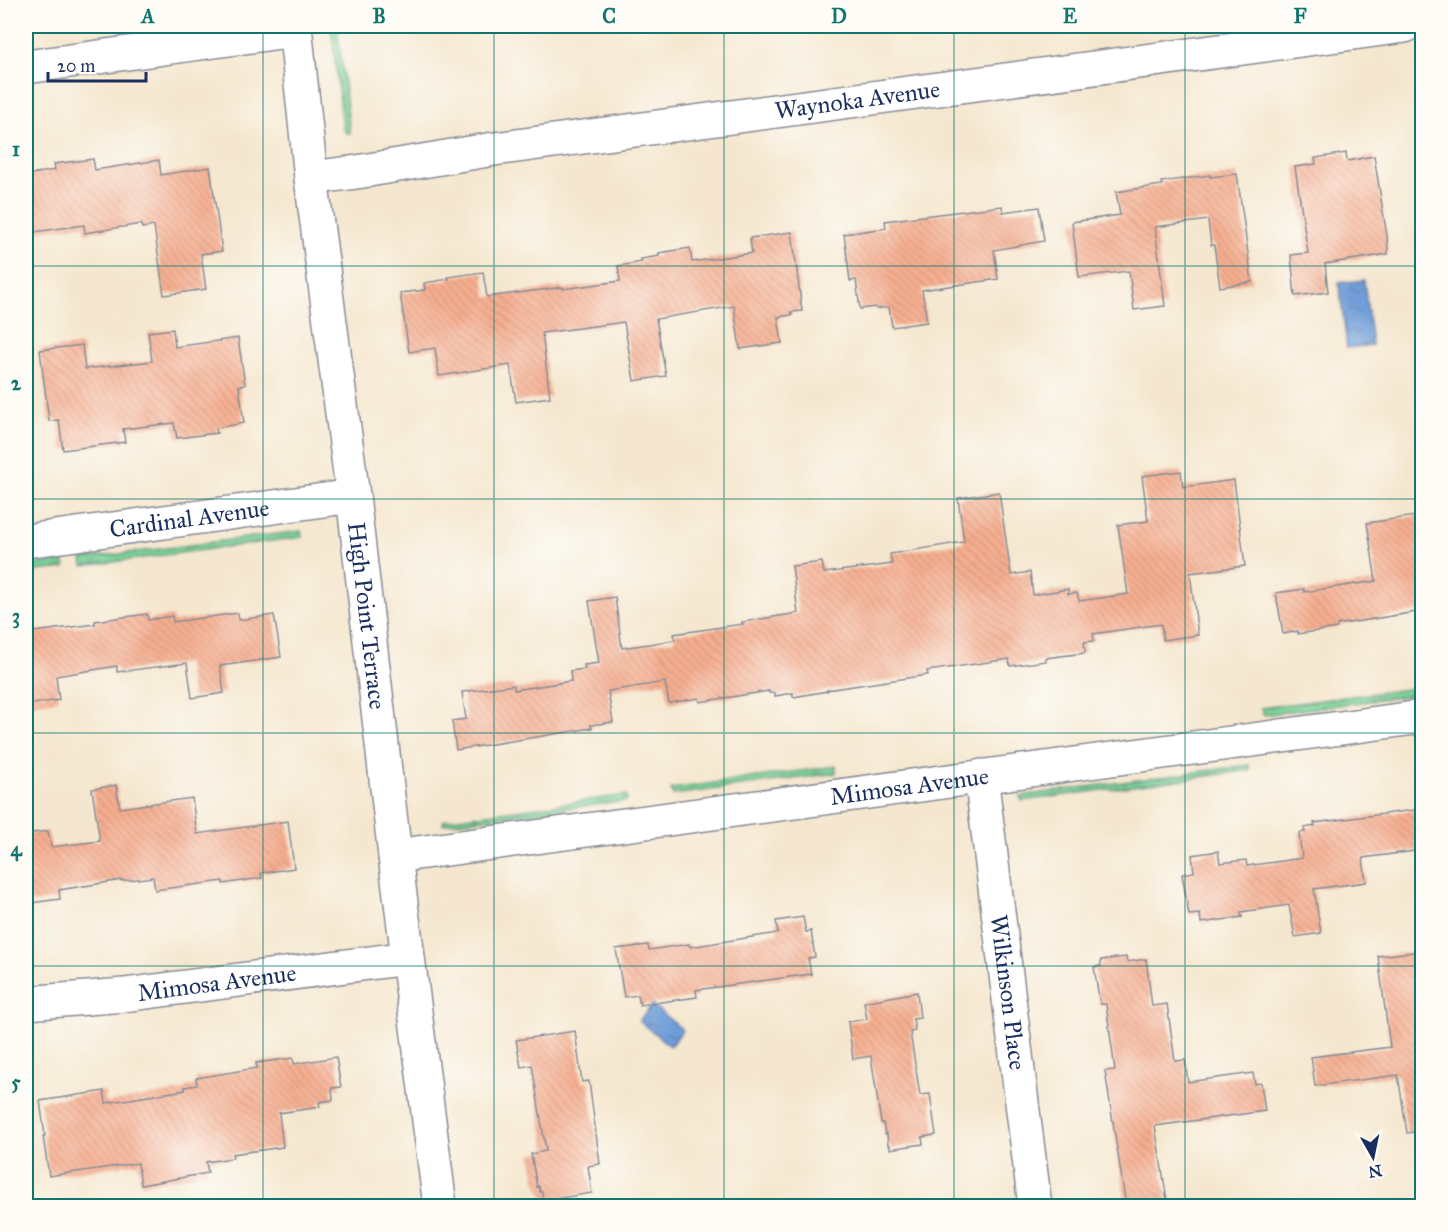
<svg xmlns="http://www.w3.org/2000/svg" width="1448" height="1232" viewBox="0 0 1448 1232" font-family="'IM FELL Great Primer',serif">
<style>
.grass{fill:url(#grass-tufts);stroke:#4c807a;stroke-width:1.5}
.water{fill:url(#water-ripples);stroke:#45669a;stroke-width:1.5}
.building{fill:url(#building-back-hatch)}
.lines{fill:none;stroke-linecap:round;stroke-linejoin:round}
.street-casing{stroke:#888b96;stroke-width:36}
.secondary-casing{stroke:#888b96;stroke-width:36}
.street{stroke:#fff;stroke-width:33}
.secondary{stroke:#fff;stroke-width:33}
.grid{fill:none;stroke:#0f766e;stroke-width:1.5;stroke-opacity:0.55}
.labels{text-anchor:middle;stroke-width:6;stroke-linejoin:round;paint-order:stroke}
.street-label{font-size:24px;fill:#1b2f5e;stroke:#fdfcf7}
.neatline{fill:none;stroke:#0f766e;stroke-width:2}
.grid-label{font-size:20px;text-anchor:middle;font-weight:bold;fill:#0f766e}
</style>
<defs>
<pattern id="grass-tufts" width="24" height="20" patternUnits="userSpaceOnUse" patternTransform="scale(1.5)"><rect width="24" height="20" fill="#7cd195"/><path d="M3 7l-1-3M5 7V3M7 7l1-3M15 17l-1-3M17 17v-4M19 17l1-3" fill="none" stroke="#65aa7d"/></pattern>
<pattern id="water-ripples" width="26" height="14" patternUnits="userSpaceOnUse" patternTransform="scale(1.5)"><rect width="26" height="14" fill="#6f9dd7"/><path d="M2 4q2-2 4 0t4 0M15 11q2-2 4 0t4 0" fill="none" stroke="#5a80b2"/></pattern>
<pattern id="building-back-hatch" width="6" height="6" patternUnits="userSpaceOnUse" patternTransform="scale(1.5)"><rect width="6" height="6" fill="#f6ae8f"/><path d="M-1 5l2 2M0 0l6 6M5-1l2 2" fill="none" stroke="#d2967e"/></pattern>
</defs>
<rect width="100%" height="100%" fill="#fdfcf7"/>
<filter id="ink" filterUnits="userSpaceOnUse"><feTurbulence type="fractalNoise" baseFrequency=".0167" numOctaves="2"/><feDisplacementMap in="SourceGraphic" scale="12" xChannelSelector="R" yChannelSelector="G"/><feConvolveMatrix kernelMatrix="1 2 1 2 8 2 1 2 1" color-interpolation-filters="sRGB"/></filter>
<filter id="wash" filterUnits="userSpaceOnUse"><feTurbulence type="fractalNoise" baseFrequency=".008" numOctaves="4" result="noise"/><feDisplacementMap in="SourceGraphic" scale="24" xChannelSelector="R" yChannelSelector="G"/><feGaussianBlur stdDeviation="1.35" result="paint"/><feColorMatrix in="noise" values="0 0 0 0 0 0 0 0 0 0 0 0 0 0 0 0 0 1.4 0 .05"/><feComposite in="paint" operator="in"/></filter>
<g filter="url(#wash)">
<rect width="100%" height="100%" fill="#f5e7cf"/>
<path class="grass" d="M331 26H337L350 133H346L343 128Z
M301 531 302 537 83 566 82 559Z
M63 561 64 562 65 568 26 572V565Z
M1422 687V694L1263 715 1261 708Z
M1249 765 1250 770 1022 801 1020 797 1027 795Z
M836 766V773L673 795 671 789Z
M626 795 627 800 625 801 443 824 444 820Z"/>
<path class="water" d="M1364 280 1372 345 1347 348 1339 283Z
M652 1005 683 1030 670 1046 639 1021Z"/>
<g id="blocks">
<path class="building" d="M1346 153 1347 161 1374 156 1387 236 1388 254 1325 264 1328 292 1295 296 1291 255 1308 253 1295 167 1316 164 1315 158Z
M93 159 95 170 159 160 161 175 210 167 222 251 201 254 206 289 164 295 154 226 142 228 141 224 85 233 84 225 34 232 26 175 55 170 54 164Z
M1237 174 1252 282 1220 287 1214 245H1211L1208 220 1155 227 1165 306 1134 310 1129 271 1079 277 1072 222 1120 215 1116 192 1162 185 1161 182 1210 175V177Z
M1002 206 1003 212 1039 207 1044 241 994 250 998 279 922 290 927 322 892 327 889 307 876 309V307L860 309 856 280 850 281 844 234 886 228 885 221Z
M792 232 802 311 791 312 792 315 778 317 782 343 740 349 734 306 656 319 666 376 634 381 624 322 542 333 550 397 516 402 510 365 439 376 435 348 409 352 400 293 425 290 424 283 449 279 448 277 483 272 487 297 563 287V289L620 281 618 266 642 262 641 259 659 256V253L690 248 692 262 752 253 750 238Z
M173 329 175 347 238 338 245 385 239 386 244 423 216 428 217 433 177 438 174 423 123 429 125 442 63 450 59 420 49 421 40 350 82 345 85 369 152 361 148 332Z
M1181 471 1183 487 1234 480 1245 566 1190 573 1198 635 1163 640 1161 624 1093 634 1094 641 1084 642 1085 653 1045 658 1046 661 1010 666 1009 659 927 671 928 675 827 690V691L793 697V693L775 696V693H769V691L700 702 699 698 669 703 665 682 608 691 613 722 591 725 592 728 456 750 452 721 466 719 462 692 514 685V690L571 681 570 671 585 669 584 665 599 663 589 601 615 597 622 648 675 640 674 634 743 624 742 622 798 613 792 566 822 562 824 573 892 564 890 554 964 542 958 498 999 492 1011 575 1030 572 1033 595 1068 589V594L1077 593 1079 601 1128 594 1118 525 1148 521 1142 476Z
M1422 515V611L1337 625V628L1298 634V631L1283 634 1276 593 1304 589V592L1376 581 1367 523Z
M238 613 239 620 274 615 281 657 220 666 224 693 192 698 187 663 117 672V666L56 676 59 700 26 705V633L95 624V621L147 614 148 620 172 616 173 622Z
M116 785 120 808 192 798 197 834 288 821 294 868 261 873 262 878 223 884V881L155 890 153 877 122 881V880L59 890 60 899 31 903 30 894H26V834L48 831 51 847 100 841 92 789Z
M1422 809V850L1363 858 1366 882 1314 889 1321 933 1295 937 1289 905 1241 912 1242 917 1201 923 1200 914 1189 915 1182 874 1194 872 1192 855 1218 851 1220 863 1246 860 1247 866 1302 858 1299 833 1305 832 1304 828 1315 826 1314 823Z
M803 917 806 932 811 931 815 957 808 958 811 974 696 990 697 997 640 1005 638 995 624 997 616 949 648 945 649 950 689 944 690 947 778 933 776 921Z
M1422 951V1131L1407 1133 1398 1075 1315 1086 1311 1057 1390 1047 1378 956Z
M1126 957 1127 962 1146 959 1152 1006 1167 1004 1175 1061 1185 1060 1188 1082 1253 1073 1255 1084 1261 1083 1265 1111 1155 1126 1168 1206H1126L1105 1071 1115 1070 1106 1004H1100L1094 967 1101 966V960Z
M917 992 920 1018 913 1019 915 1031 910 1032 920 1095 930 1094 936 1135 922 1137 923 1144 890 1149V1145H888L887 1134H885L883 1123H881L871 1056 853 1059 848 1022 867 1019 864 1002Z
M575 1031 582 1082 589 1081 600 1164 588 1166 592 1193 543 1201 542 1192H540L539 1186 537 1187 531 1154 546 1151 532 1065 521 1067 516 1040Z
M336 1057 341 1087 332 1088 333 1100 319 1102 320 1107 279 1113 283 1147 232 1154 233 1158 206 1162 208 1173 141 1185 138 1163 49 1176 43 1136H45L40 1101 104 1091 106 1103 185 1090V1087L197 1085 196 1078 257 1068 256 1063 293 1058 294 1064Z"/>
</g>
</g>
<g filter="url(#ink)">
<use href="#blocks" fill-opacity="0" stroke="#888b96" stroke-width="1.5"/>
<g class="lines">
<g class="street-casing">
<g id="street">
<path d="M26 67 295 30"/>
<path id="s1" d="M311 178 357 172 494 149 1405 26"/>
<path id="s2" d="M26 541 353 496"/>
<path id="s3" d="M981 776 1035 1206"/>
<path id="s4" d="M395 856 1422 717"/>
<path id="s5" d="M26 1003 124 995 408 958"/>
</g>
</g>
<g class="secondary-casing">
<g id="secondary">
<path id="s6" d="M295 26 311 178 353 496 395 856 440 1206"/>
</g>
</g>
<use href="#street" class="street"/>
<use href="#secondary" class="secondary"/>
</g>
</g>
<path class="grid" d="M263 26V1206M494 26V1206M724 26V1206M954 26V1206M1185 26V1206M26 266H1422M26 499H1422M26 733H1422M26 966H1422"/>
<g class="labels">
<g class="street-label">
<text dy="8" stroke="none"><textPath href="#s1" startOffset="552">Waynoka Avenue</textPath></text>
<text dy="8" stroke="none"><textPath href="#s2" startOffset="165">Cardinal Avenue</textPath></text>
<text dy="8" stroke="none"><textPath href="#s6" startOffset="594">High Point Terrace</textPath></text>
<text dy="8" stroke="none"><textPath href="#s4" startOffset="519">Mimosa Avenue</textPath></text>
<text dy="8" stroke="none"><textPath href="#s5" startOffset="192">Mimosa Avenue</textPath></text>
<text dy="8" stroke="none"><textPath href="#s3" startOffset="218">Wilkinson Place</textPath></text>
</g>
</g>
<rect width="1448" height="1232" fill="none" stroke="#fdfcf7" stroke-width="66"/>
<g transform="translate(1373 1157) rotate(171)" stroke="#fdfcf7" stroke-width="4.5" paint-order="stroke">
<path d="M0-4.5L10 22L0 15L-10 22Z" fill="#1b2f5e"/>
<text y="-9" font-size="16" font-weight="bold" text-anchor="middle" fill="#1b2f5e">N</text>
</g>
<path d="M48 72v9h98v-9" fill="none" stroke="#1b2f5e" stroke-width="3"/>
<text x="57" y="72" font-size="18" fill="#1b2f5e" stroke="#fdfcf7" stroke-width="4.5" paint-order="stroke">20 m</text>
<rect x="33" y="33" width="1382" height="1166" class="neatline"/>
<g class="grid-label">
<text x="148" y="23">A</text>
<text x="379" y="23">B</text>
<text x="609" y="23">C</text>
<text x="839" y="23">D</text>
<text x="1070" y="23">E</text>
<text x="1300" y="23">F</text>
<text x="16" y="156">1</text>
<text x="16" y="390">2</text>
<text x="16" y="623">3</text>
<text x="16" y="856">4</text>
<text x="16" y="1089">5</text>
</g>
</svg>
